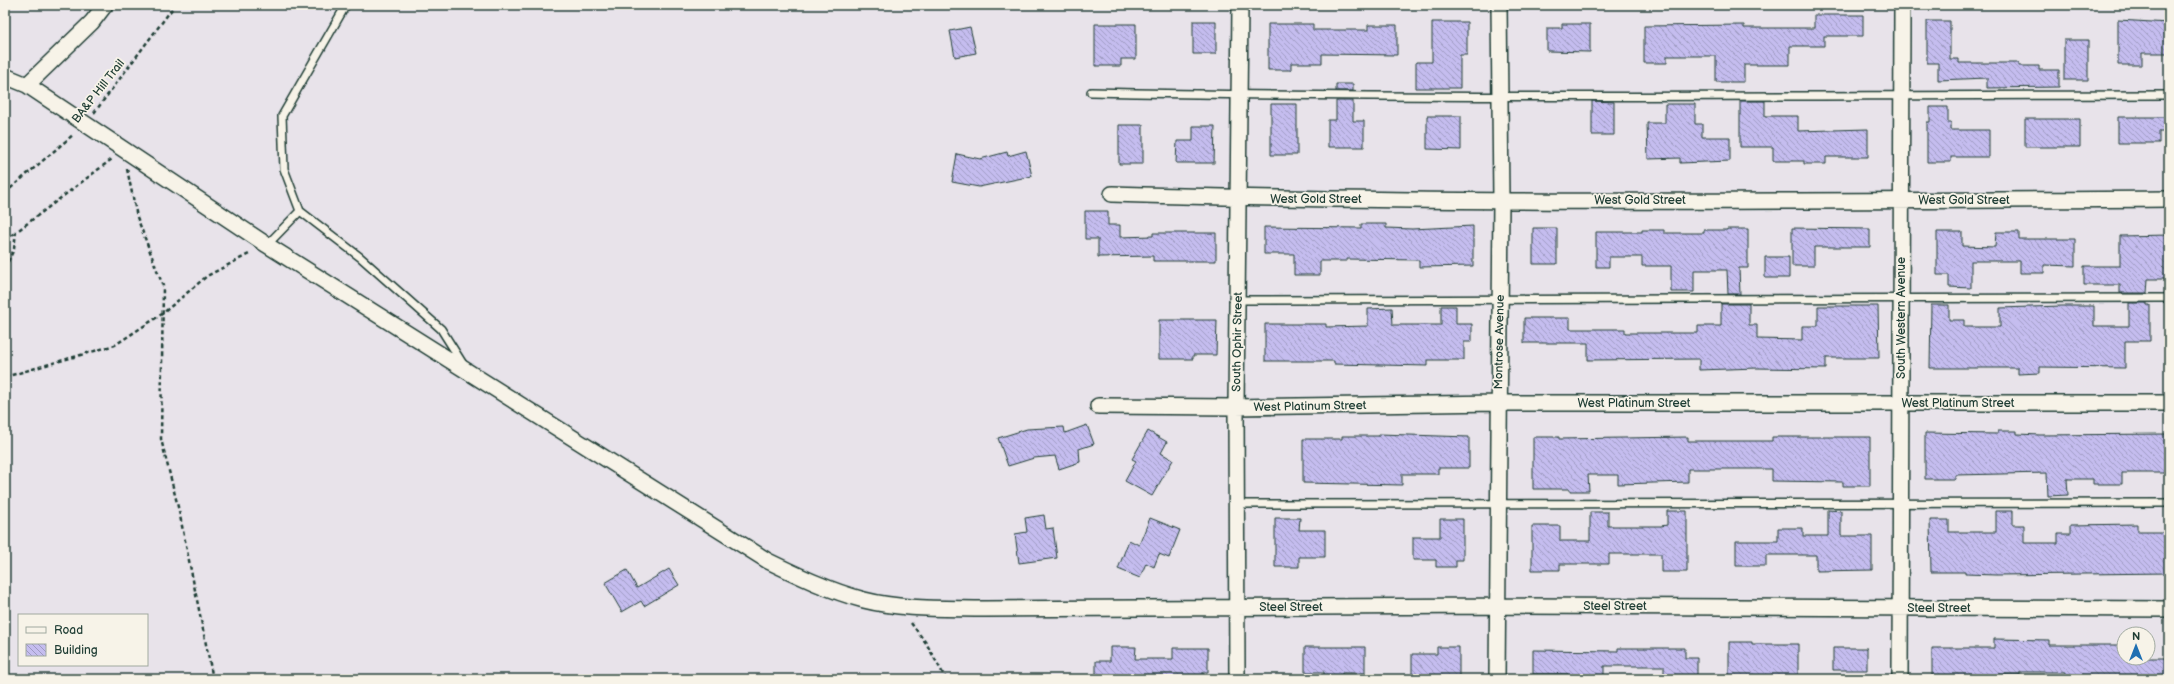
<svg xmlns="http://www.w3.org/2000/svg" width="2174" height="684" viewBox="0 0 2174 684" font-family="'Balsamiq Sans',sans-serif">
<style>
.building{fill:url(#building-back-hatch);stroke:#1f3d34}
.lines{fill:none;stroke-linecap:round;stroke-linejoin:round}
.lane-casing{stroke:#1f3d34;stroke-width:10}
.street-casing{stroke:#1f3d34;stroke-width:18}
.path{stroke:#1f3d34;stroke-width:2.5;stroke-dasharray:4 3;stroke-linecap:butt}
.lane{stroke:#f7f3e8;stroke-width:7}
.street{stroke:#f7f3e8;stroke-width:15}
.labels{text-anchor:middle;stroke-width:3.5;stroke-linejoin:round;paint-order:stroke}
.street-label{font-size:12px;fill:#1f3d34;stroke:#f7f3e8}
</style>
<defs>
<pattern id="building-back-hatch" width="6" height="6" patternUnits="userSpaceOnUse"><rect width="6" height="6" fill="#c5bdef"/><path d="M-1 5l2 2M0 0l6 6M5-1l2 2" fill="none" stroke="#9f9bc2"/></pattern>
</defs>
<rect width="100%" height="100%" fill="#e8e3ea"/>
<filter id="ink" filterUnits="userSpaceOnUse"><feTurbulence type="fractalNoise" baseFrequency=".025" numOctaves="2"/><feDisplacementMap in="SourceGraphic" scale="8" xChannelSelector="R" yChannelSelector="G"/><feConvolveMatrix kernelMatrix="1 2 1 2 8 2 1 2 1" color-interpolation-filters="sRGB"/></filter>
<g filter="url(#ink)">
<path class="building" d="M1814 15H1863V36H1824V46H1790V65H1744V82H1716V56H1667V63H1644V26L1744 25V28H1814Z
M2118 20 2169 23V53H2142V65H2118Z
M1193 21H1216V54H1193Z
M1927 21H1950V59H1959V63H2019V66H2039V70H2059V87L1987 88V78L1938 80V63H1927Z
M1432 22H1467V55H1460V88H1416V62H1432Z
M1095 24H1136V59H1121V66H1095Z
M1268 24H1313V30H1368V25H1397V55L1322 54V63H1291V70H1268Z
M1562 24H1590V52L1547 51V28H1562Z
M970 27 976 53 955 57 950 31Z
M2064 40H2088V80H2064Z
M1336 84H1353V91H1336Z
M1336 101H1353V121H1364V147H1328V120H1336Z
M1592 101 1614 102V135H1592Z
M1740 101H1765V116H1798V131L1868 129V157H1826V164H1804V161H1773V147H1740Z
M1271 104H1297V155H1271Z
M1665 104H1695V124H1702V137H1730V161L1680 163V158L1648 159 1647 123H1665Z
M1930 107H1948V122H1951V130H1989V157H1951V162H1927V122H1930Z
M1427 116H1461V150L1427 149Z
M2118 117H2169V132H2159V143H2118Z
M2025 119H2080V147H2025Z
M1119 125H1143V164H1119Z
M1193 126H1215L1214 163H1176L1177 141H1193Z
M1026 151 1032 176 979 187 952 182 957 154 980 159 1007 152 1008 156Z
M1085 211H1108V225H1120V237L1153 236V233H1216V261H1153V256L1098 257V239H1085Z
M1361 224H1386V228L1412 229 1473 226V266L1419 267V260L1347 259V261H1320V275H1294V254H1264V227L1361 228Z
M1533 228H1557V264H1533Z
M1792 228 1870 229V247H1814V266H1792Z
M1727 229H1748V268H1739L1740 294H1728L1727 270H1694V292H1671V266H1642V257H1609V267H1596V232H1642V230H1664V233H1704V230H1727Z
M1937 232H1962V246L1995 247 1996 232H2019V239H2075V266L2044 265V273H2020V261H1971V288L1949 287V275H1937Z
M2169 235V279H2148L2147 293H2120V285H2084V266H2120V236Z
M1765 257H1789V278H1765Z
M2129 303H2147V305H2150V341H2125V368L2040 367V373L2018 374V368H1930L1931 305H1949V320H1964V327H2000V308L2062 306H2094V326H2129Z
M1721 304H1749V325H1757V339L1802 340V326H1818V306H1878L1879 358H1826V369L1757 368 1699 370V359L1588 360V343H1524V318H1570V329H1625V333H1698V326H1721Z
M1441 306H1456V324H1472V342H1464V360H1428V366L1334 364V361H1265V324H1326V327L1368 326V309L1392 308 1393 325H1441Z
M1159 320H1217L1216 355H1193V359H1159Z
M1087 425 1094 444 1079 449 1080 462 1059 469 1055 456 1034 458 1008 466 998 438 1027 429 1064 427 1065 433Z
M1148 431 1167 442 1161 453 1173 460 1152 496 1125 481 1136 461 1132 459Z
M1998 431H2017V434L2040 435 2166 434V473H2122V484H2093V479H2067L2068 495 2048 496 2047 473 1955 475V479H1925V433L1998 434Z
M1379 434 1469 437V468H1438V474H1402V485L1303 483V439H1342V436H1379Z
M1533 437H1559V439L1688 437V441H1772V437H1870V486H1843V482L1772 481V469H1688V482L1618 484V475H1588L1589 491H1570V489H1533Z
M1828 510 1841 511V536H1872V570L1816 571V555H1766V566H1736V541H1778V528H1803V536H1828Z
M1667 511H1687V572H1661V554H1609V564H1560V570H1532V526H1560V541H1590V512H1608V526H1661L1667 525Z
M1996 511H2013V525H2024V543H2058V534H2070V525L2138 524V532H2169V573L1996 575 1965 574V572H1931L1930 520H1949V532H1996Z
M1044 515 1046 529 1053 528 1057 558 1019 563 1015 534 1027 532 1025 518Z
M1150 518 1180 530 1169 558 1159 554 1154 567 1146 563 1140 578 1118 569 1129 540 1139 545Z
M1275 518H1300L1299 530H1325V557H1299V567H1275Z
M1440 519H1463V560H1456V567H1436V560H1413V537H1440Z
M669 569 679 585 644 606 641 601 622 612 605 583 627 570 637 588Z
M1994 639 2049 640V645H2124V658H2169V678H2065V672H2020V675H1984V679H1932V648H1994Z
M1729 642H1752V644H1798V679H1729Z
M1110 647H1136L1135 659H1173V648H1208V672H1203V679H1096V661H1110Z
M1305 647H1365V673H1342V679H1324V672H1305Z
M1437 647H1459V679H1412V654H1437Z
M1618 648H1685V658H1697V679H1664V666H1604V679H1568V674H1533V650L1618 651Z
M1833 648H1867V670H1833Z"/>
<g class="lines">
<g class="lane-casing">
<path id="lane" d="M1091 92C1450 100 1810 95 2169 95
M300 211 360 257 441 329 463 364
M267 245 300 211 284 169 282 116 346 5
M1238 300 2169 298
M1236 504 2169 503"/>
</g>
<g class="street-casing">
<path id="street" d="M5 76 27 85 267 245 768 561C799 576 830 591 864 600 903 610 945 608 985 609L1497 606 2169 609
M27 85 92 22 105 5
M1112 194C1464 205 1817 201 2169 199
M1098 406 1236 407 1498 403H2169
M1237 679 1236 407 1240 5
M1497 679 1501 200 1499 5
M1900 679 1902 5"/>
</g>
<path class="path" d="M94 113 175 5
M127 169 137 217 163 286 161 439 179 511 213 679
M5 193 74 134
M5 240 16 232
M5 268 14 249 16 232 112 159
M5 377 115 345 162 314 207 276 251 253
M911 623 926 643 946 679"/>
<use href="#lane" class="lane"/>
<use href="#street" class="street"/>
</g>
</g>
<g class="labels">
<g class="street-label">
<text transform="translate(98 91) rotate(-52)" y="4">BA&amp;P Hill Trail</text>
<text x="1316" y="203">West Gold Street</text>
<text x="1640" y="204">West Gold Street</text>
<text x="1964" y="204">West Gold Street</text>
<text transform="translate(1901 318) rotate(-90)" y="4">South Western Avenue</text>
<text transform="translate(1237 342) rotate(-89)" y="4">South Ophir Street</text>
<text transform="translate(1499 342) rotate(-89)" y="4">Montrose Avenue</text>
<text x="1634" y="407">West Platinum Street</text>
<text x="1958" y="407">West Platinum Street</text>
<text transform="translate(1310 406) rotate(-1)" y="4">West Platinum Street</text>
<text x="1615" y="610">Steel Street</text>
<text x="1291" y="611">Steel Street</text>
<text x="1939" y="612">Steel Street</text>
</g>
</g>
<rect width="2174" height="684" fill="none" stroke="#f7f3e8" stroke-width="20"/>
<rect x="10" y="10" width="2154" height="664" fill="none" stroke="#1f3d34" stroke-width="1.5" filter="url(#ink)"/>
<rect x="18" y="614" width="130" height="52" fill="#f7f3e8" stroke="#a1aaa0"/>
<rect x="26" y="627" width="20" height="6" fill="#f7f3e8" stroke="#a1aaa0"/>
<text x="54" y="634" font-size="12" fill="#1f3d34">Road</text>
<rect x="26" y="644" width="20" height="12" fill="url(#building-back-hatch)" stroke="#a1aaa0"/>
<text x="54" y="654" font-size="12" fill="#1f3d34">Building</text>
<g transform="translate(2136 646)"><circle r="19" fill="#f7f3e8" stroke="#a1aaa0"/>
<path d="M0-3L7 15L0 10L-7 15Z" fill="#1f6fb2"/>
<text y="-6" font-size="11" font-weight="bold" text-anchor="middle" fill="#1f3d34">N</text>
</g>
</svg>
